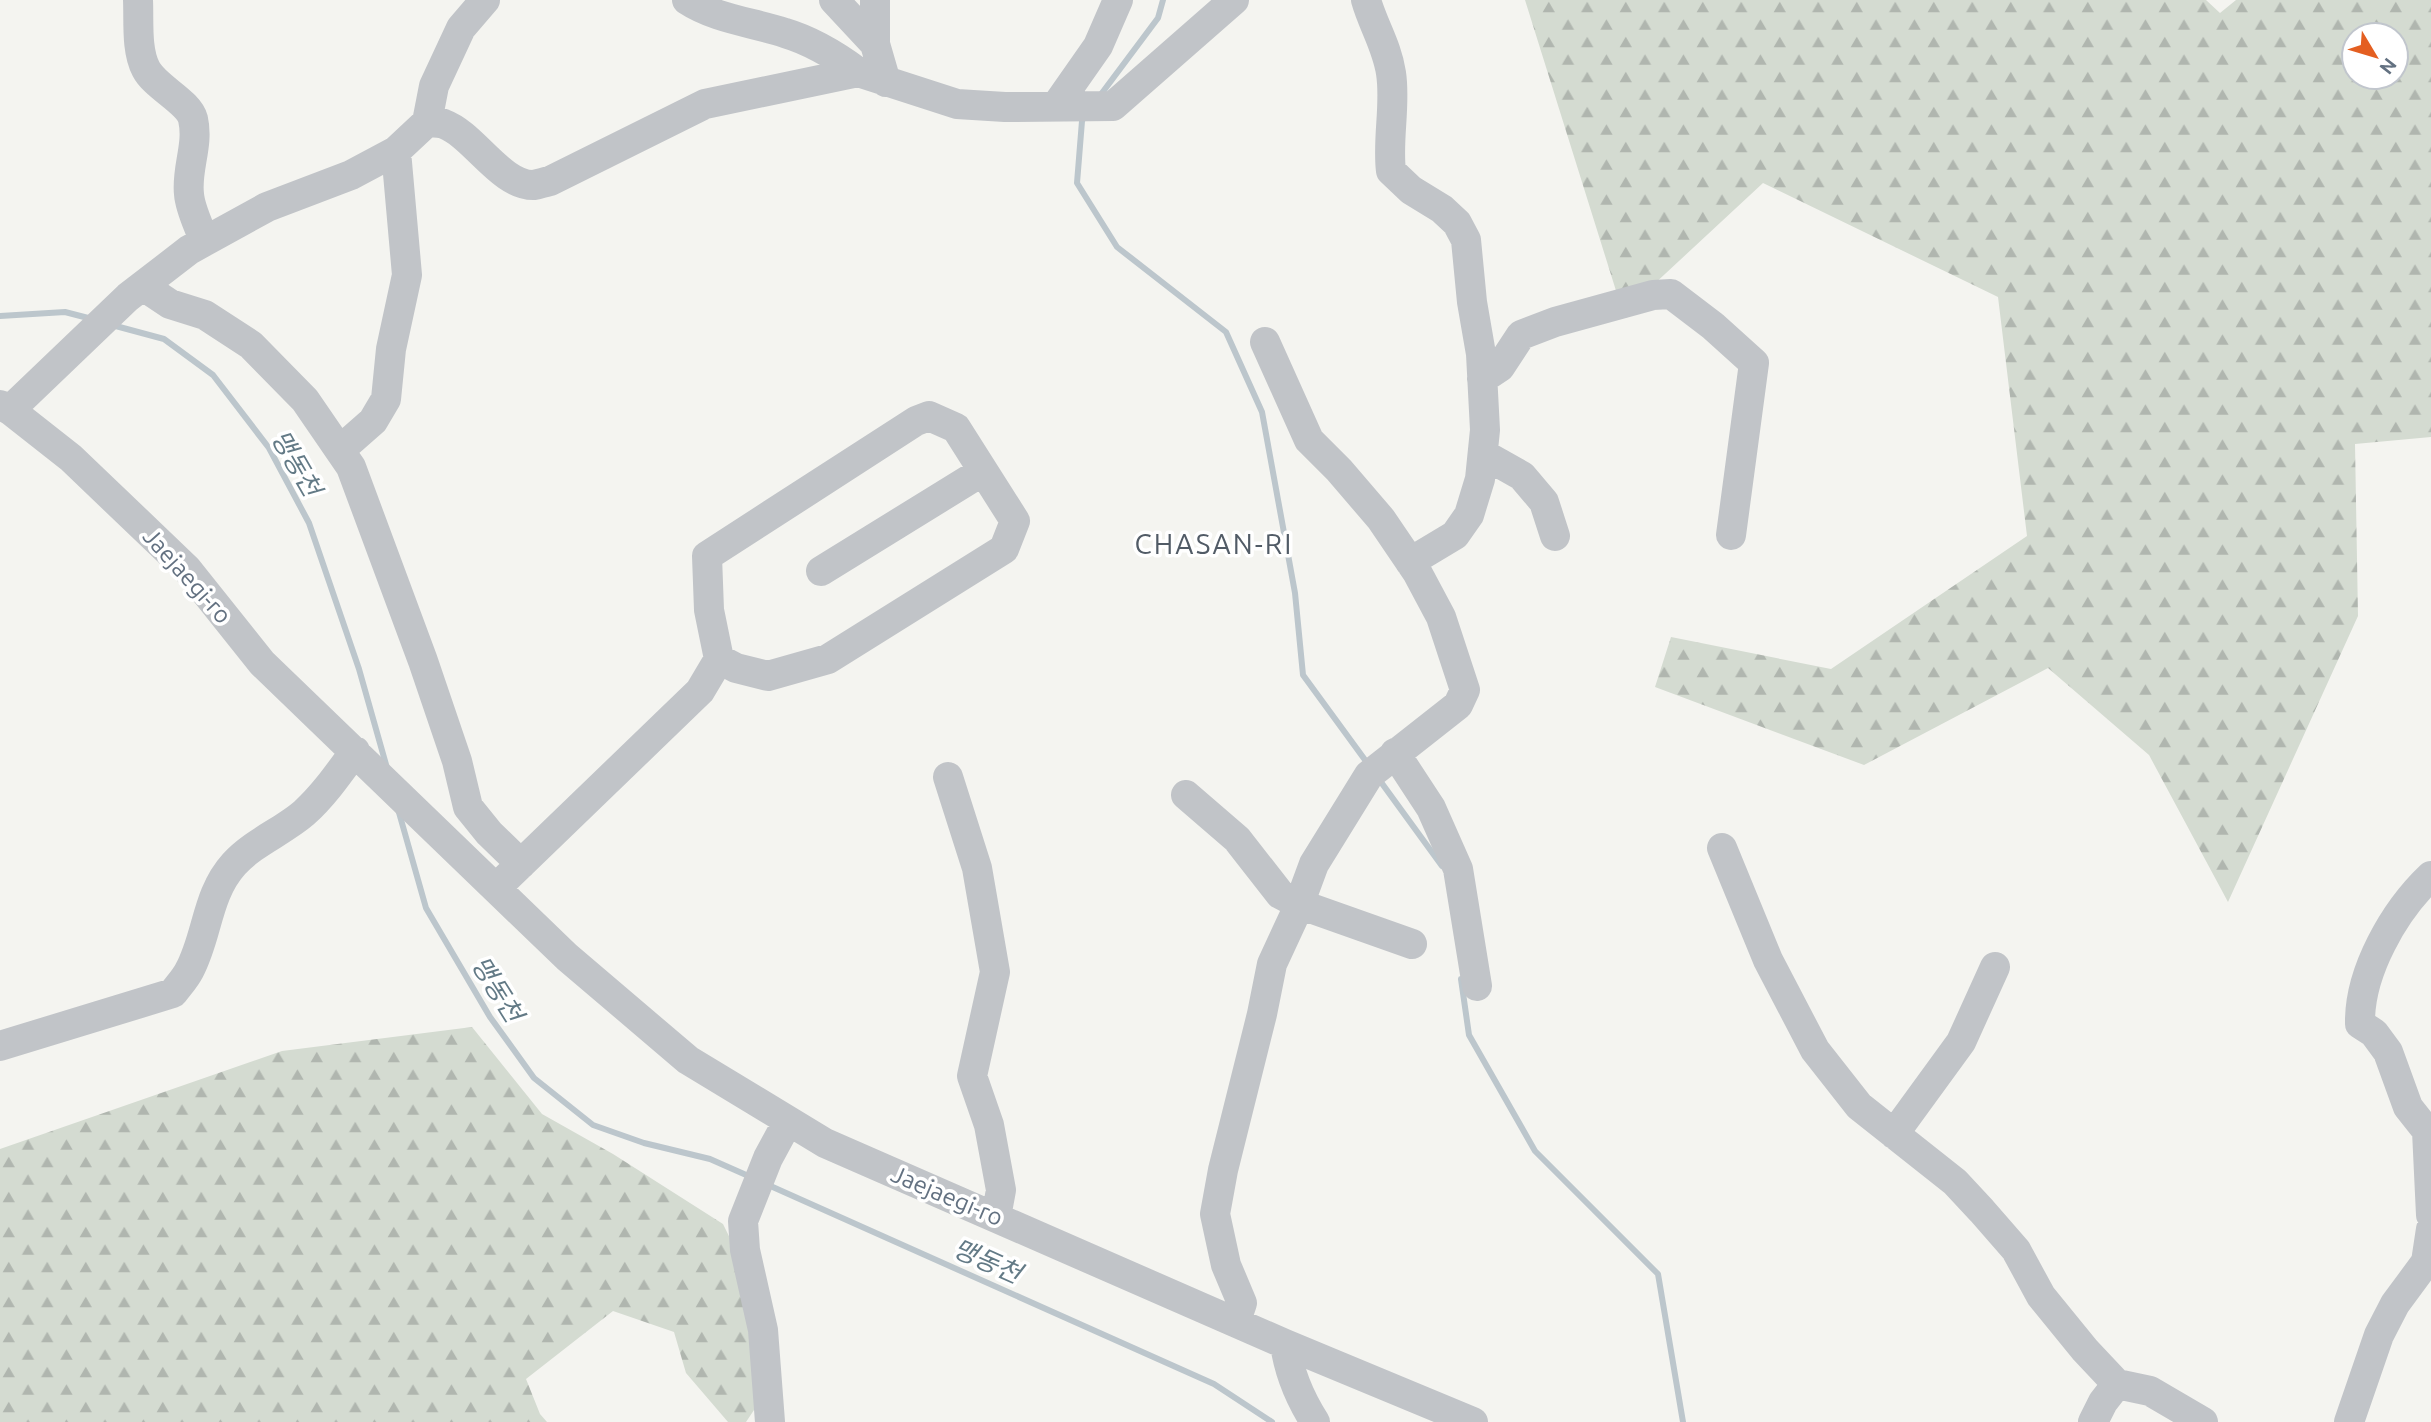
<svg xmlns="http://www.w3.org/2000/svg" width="2431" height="1422" viewBox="0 0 2431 1422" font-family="Ubuntu,'Noto Sans KR',sans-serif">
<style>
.forest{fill:url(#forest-firs);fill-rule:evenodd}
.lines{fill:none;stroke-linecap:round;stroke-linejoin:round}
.stream{stroke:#bcc6cc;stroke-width:6}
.minor{stroke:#c1c4c8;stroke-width:30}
.labels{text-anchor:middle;stroke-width:7;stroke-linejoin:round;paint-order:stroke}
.street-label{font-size:24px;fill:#637181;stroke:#fff}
.water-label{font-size:26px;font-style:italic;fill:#637a86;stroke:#fff}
.quarter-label{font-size:28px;letter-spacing:2px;fill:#515b66;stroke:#fff}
</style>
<defs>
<pattern id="forest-firs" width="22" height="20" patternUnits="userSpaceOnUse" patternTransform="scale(1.75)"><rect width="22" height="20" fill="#d4dbd1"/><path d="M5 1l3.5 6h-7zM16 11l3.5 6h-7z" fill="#b0b6af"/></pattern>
</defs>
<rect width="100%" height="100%" fill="#f4f4f0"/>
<path class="forest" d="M1525 0H2206L2220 13 2236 0H2431V437L2355 444 2358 616 2228 902 2149 755 2048 668 1864 765 1655 687 1671 637 1831 669 2027 536 1998 297 1763 183 1623 313ZM2354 35H2396V77H2354Z
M472 1027 542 1114 613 1154 723 1224 752 1283 758 1404 746 1422H728L686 1373 674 1332 613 1311 526 1379 540 1414 547 1422H0V1149L282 1051Z"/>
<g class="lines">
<path class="stream" d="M1099 97 1158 18 1163 0
M1084 117 1082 121 1077 183 1117 247 1226 332 1262 412 1295 593 1303 675 1368 764
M0 316 65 312 92 319
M112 325 164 339 213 375 269 448 309 523 359 669 387 768
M1378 778 1442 866
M398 809 426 908 490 1017 534 1078 593 1125 644 1143 710 1159 753 1178
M1461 979 1469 1035 1535 1151 1658 1274 1683 1422
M766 1184 1214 1384 1272 1422"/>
<path class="minor" d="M138 0C139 21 136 50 146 69 155 87 189 102 193 119 199 145 186 169 189 194 190 209 199 226 204 240
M687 0C716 19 752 22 785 33 812 41 835 55 858 72
M834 0 875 44 886 82
M875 0V44
M1366 0C1373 25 1387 46 1391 73 1396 105 1387 139 1391 171L1411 190 1442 209 1457 223 1466 240 1472 302 1481 354 1485 430 1480 479 1469 515 1455 535 1410 562
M1056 106 1098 46 1118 0
M427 122C432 123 439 122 444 124 474 135 501 186 534 185 539 184 545 182 550 181L705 104 858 72 957 104 1005 107 1113 106 1234 0
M427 122 434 86 461 28 485 0
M143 286 170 304 205 315 251 345 305 400 351 467 423 661 457 761 468 807 489 833 521 864
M1482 379 1500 367 1521 335 1555 322 1653 295 1671 294 1713 326 1754 363 1731 535
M0 405 10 410 71 458 187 569 262 663 567 957 688 1060 825 1143 1285 1344 1473 1422
M10 410 128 297 189 250 267 207 351 175 396 151 427 122
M340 450 373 421 386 399 391 349 407 275 396 151
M1483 454 1522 476 1544 502 1555 536
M821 571 983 471
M1395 753 1431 808 1458 869 1477 986
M948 777 977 868 995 972 972 1076 989 1125 1001 1190 996 1217
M1186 795 1237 839 1280 894 1299 904 1412 944
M1722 848 1768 960 1815 1050 1859 1106 1955 1182 1982 1211 2016 1250 2041 1296 2085 1350 2117 1384
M2431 876C2394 911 2359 972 2360 1024L2374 1033 2388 1052 2408 1107 2427 1131 2431 1215
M496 888 700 691 719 659 709 610 707 556 916 421 929 416 956 428 1015 521 1004 549 828 659 768 676 736 668 719 659
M0 1046 173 993C178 986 185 979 189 971 208 936 206 895 234 864 254 842 282 832 304 813 324 795 339 773 355 751
M1894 1134 1961 1042 1995 967
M1236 1321 1242 1303 1226 1265 1215 1214 1223 1170 1262 1014 1272 964 1297 910 1314 864 1369 775 1458 705 1465 690 1441 617 1417 572 1381 519 1339 470 1309 440 1265 342
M1285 1344C1289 1373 1299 1397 1315 1422
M770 1422 763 1330 745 1250 743 1221 768 1158 788 1121
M2093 1422 2103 1402 2117 1384 2150 1391 2203 1422
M2349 1422 2379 1335 2395 1304 2426 1262 2431 1229"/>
</g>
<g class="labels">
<g class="street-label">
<text transform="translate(187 576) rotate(48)" y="8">Jaejaegi-ro</text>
<text transform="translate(947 1196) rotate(23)" y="8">Jaejaegi-ro</text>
</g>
<g class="water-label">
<text transform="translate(296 463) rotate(60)" y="9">맹동천</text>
<text transform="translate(497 989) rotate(58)" y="9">맹동천</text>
<text transform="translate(987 1261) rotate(24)" y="9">맹동천</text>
</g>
<g class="quarter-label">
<text x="1214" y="554">CHASAN-RI</text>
</g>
</g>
<g transform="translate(2375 56) rotate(128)"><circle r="33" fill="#ffffff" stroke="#c1c6cd" stroke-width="2"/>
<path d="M0-5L12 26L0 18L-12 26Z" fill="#e45f21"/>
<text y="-10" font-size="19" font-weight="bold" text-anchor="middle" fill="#637181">N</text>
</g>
</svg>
